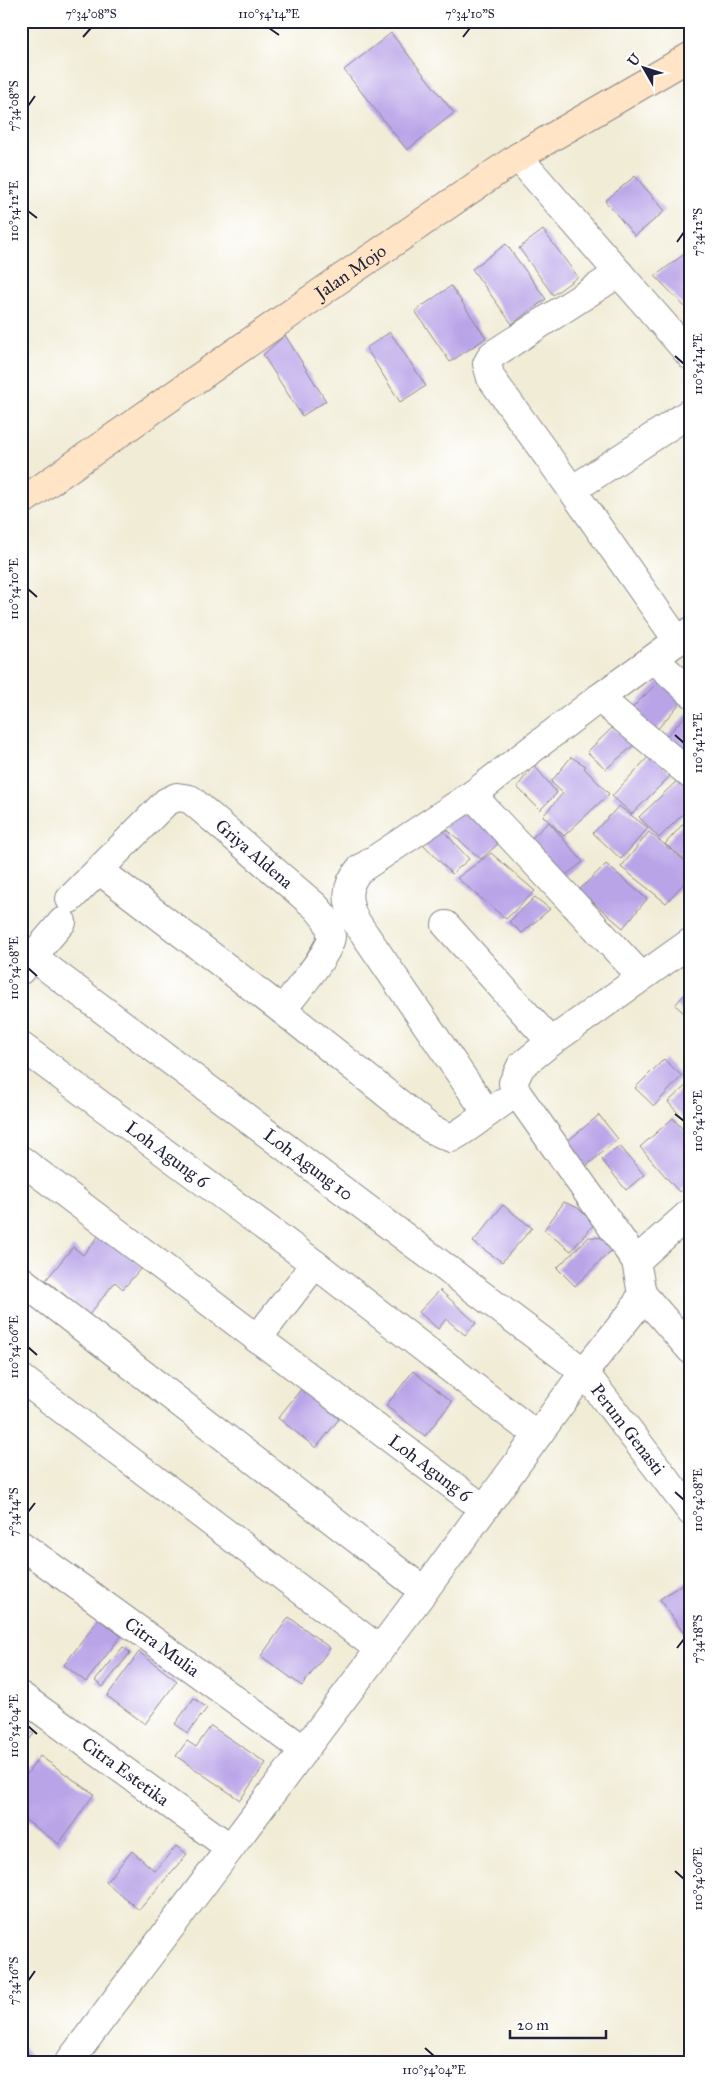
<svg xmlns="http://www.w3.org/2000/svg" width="712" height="2083" viewBox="0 0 712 2083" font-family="'IM FELL Great Primer',serif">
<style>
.building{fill:#baa4e8}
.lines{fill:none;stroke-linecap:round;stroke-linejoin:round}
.street-casing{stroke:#8a8788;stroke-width:30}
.secondary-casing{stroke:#8a8788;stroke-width:30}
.street{stroke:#fff;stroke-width:28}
.secondary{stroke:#ffe4c6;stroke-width:28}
.ticks{fill:none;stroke:#22223b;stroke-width:2}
.labels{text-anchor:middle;stroke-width:4.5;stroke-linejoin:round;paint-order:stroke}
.street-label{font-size:18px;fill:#22223b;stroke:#fff}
.neatline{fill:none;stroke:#22223b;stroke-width:2}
.ticks-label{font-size:12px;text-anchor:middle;fill:#22223b}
</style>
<rect width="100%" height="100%" fill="#fff"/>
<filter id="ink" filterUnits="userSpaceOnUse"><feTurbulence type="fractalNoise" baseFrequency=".02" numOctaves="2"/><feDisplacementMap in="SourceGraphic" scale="10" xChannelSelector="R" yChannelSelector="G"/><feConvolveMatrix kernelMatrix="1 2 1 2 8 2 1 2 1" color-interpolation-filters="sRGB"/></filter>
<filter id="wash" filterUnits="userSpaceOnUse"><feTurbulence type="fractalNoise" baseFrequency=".0096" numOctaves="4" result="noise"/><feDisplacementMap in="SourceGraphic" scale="20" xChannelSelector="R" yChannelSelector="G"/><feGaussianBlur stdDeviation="1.12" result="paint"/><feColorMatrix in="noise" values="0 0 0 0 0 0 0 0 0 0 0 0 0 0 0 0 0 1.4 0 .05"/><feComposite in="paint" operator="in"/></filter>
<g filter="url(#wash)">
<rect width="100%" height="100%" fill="#f1ecd6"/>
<g id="blocks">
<path class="building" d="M391 33 454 113 407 150 344 70Z
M635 176 665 211 635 236 605 201Z
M543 230 578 277 553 295 519 248Z
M506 244 546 299 512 324 472 269Z
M691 249V313L655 276Z
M451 286 486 338 450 362 415 311Z
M390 332 426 386 400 402 366 348Z
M285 335 326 401 302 416 263 355Z
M663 677 688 694 654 733 628 712Z
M691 710V751L684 759 662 741Z
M612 728 634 745 606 769 587 752Z
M650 755 672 774 632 814 612 796Z
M571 757 586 766 584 768 609 794 564 836 543 816 563 793 551 782Z
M534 765 557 793 540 810 517 787Z
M683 775 691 782V806L659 838 639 817Z
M474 799 508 835 481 859 444 827Z
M619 806 648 828 621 859 593 833Z
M691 815V864L665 844Z
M549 822 583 862 559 880 524 845Z
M437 824 469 859 452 874 422 843Z
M649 832 691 866V875L666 903 621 867Z
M491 853 535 891 506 919 457 878Z
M606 864 647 899 623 928 579 890Z
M535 897 550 909 522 933 509 922Z
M691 987V1019L675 1005Z
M664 1059 682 1076 654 1106 635 1088Z
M691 1081V1127L668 1102Z
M599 1115 618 1139 584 1168 564 1144Z
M673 1118 691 1139V1182L679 1192 640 1147Z
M620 1146 644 1175 626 1190 602 1160Z
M564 1202 578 1208 594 1224 571 1251 544 1230Z
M503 1205 532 1228 502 1262 473 1242Z
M101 1233 142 1267 123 1289 115 1282 89 1315 46 1280 73 1247 83 1255Z
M589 1237 605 1238 614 1248 575 1286 557 1268Z
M440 1290 476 1323 465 1335 446 1319 438 1329 419 1312Z
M413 1371 452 1402 425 1436 386 1406Z
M302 1388 339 1419 316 1448 278 1418Z
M21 1566 28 1570 21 1577Z
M691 1578V1644L660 1599Z
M289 1617 330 1648 302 1686 261 1656Z
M99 1619 121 1636 86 1682 64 1665Z
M123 1647 130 1653 103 1687 95 1681Z
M139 1652 177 1681 145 1724 107 1696Z
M194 1698 207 1708 188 1733 175 1724Z
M21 1725 34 1734 21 1749Z
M211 1726 266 1763 240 1800 176 1756 187 1741 196 1747Z
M40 1756 94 1794 59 1844 21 1817V1782Z
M176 1846 187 1854 139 1910 106 1882 132 1851 155 1871Z
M21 2044 33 2059 30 2062H21Z"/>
</g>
</g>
<g filter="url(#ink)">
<use href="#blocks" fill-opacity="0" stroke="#8a8788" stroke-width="1"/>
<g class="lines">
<g class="street-casing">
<g id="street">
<path d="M518 157 691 356"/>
<path d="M619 273 492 355 487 364 491 378 572 490 691 412"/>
<path d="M572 490 678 641"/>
<path d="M654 659 691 693"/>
<path d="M599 698 691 775"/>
<path d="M472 795 641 976"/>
<path d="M99 870 282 1010 431 1129 451 1138C470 1128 485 1114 503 1102"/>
<path id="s1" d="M70 899 166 802 177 797 190 799 315 906C323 915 331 923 331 936 332 950 292 997 282 1010"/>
<path d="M446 925 551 1042"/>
<path id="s2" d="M33 957 584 1372 691 1512"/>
<path d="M21 970 62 922"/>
<path id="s3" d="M21 1046 315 1264 522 1424"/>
<path d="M487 1113 355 920C346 901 345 886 359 870L472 795 599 698 691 631"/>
<path id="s4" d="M21 1160 484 1509"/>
<path d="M636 1261 691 1212"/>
<path d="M21 1280 424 1591"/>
<path d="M642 1294 691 1350"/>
<path d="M257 1339 315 1264"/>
<path d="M21 1378 379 1649"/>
<path id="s5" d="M21 1545 303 1749"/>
<path id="s6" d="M21 1696 229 1847"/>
<path d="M69 2062 424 1591 584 1372 633 1311 642 1294 636 1261 517 1093 513 1083 521 1066 551 1042 691 942"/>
</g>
</g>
<g class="secondary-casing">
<g id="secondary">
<path id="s7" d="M21 502 340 279 518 157 691 56"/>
</g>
</g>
<use href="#street" class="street"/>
<use href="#secondary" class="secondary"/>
</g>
</g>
<path class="ticks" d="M269 28 279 35M83 37 91 28M463 37 470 28M28 106 35 96M28 211 37 218M677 242 684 232M675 356 684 364M28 589 37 597M675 735 684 743M28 968 37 976M675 1114 684 1121M28 1347 37 1355M675 1492 684 1500M28 1512 35 1503M677 1648 684 1639M28 1726 37 1734M675 1871 684 1879M28 1981 35 1971M425 2048 434 2056"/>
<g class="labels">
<g class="street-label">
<text dy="6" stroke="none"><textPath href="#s7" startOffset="402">Jalan Mojo</textPath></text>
<text dy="6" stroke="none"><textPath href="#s1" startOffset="246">Griya Aldena</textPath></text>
<text dy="6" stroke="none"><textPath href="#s3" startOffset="182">Loh Agung 6</textPath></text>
<text dy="6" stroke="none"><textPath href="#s2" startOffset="345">Loh Agung 10</textPath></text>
<text dy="6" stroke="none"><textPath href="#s2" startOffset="762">Perum Genasti</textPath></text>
<text dy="6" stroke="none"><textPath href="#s4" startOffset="512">Loh Agung 6</textPath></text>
<text dy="6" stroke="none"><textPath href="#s5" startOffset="174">Citra Mulia</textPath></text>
<text dy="6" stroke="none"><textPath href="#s6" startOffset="129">Citra Estetika</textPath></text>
</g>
</g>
<rect width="712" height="2083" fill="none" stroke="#fff" stroke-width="55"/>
<g transform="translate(644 68) rotate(309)" stroke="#ffffff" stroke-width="4" paint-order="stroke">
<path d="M0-4L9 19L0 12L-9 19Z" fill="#22223b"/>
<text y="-8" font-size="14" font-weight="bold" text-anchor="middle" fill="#22223b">U</text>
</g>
<path d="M510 2030v8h96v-8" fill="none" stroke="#22223b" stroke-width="2.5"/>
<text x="517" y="2030" font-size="15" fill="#22223b" stroke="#ffffff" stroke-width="4" paint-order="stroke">20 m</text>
<rect x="28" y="28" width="656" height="2028" class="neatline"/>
<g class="ticks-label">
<text x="91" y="18">7°34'08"S</text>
<text x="269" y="18">110°54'14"E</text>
<text x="470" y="18">7°34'10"S</text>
<text transform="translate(14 106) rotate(-90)" y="4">7°34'08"S</text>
<text transform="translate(14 211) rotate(-90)" y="4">110°54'12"E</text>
<text transform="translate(698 232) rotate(-90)" y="4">7°34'12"S</text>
<text transform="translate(698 364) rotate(-90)" y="4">110°54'14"E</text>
<text transform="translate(14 589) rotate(-90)" y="4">110°54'10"E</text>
<text transform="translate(698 743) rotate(-90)" y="4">110°54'12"E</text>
<text transform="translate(14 968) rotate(-90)" y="4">110°54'08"E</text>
<text transform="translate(698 1121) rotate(-90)" y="4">110°54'10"E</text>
<text transform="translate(14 1347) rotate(-90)" y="4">110°54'06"E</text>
<text transform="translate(698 1500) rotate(-90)" y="4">110°54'08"E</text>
<text transform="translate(14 1512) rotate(-90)" y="4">7°34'14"S</text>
<text transform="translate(698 1639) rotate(-90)" y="4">7°34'18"S</text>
<text transform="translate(14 1726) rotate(-90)" y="4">110°54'04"E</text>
<text transform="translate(698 1879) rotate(-90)" y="4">110°54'06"E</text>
<text transform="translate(14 1981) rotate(-90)" y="4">7°34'16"S</text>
<text x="434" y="2074">110°54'04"E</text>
</g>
</svg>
